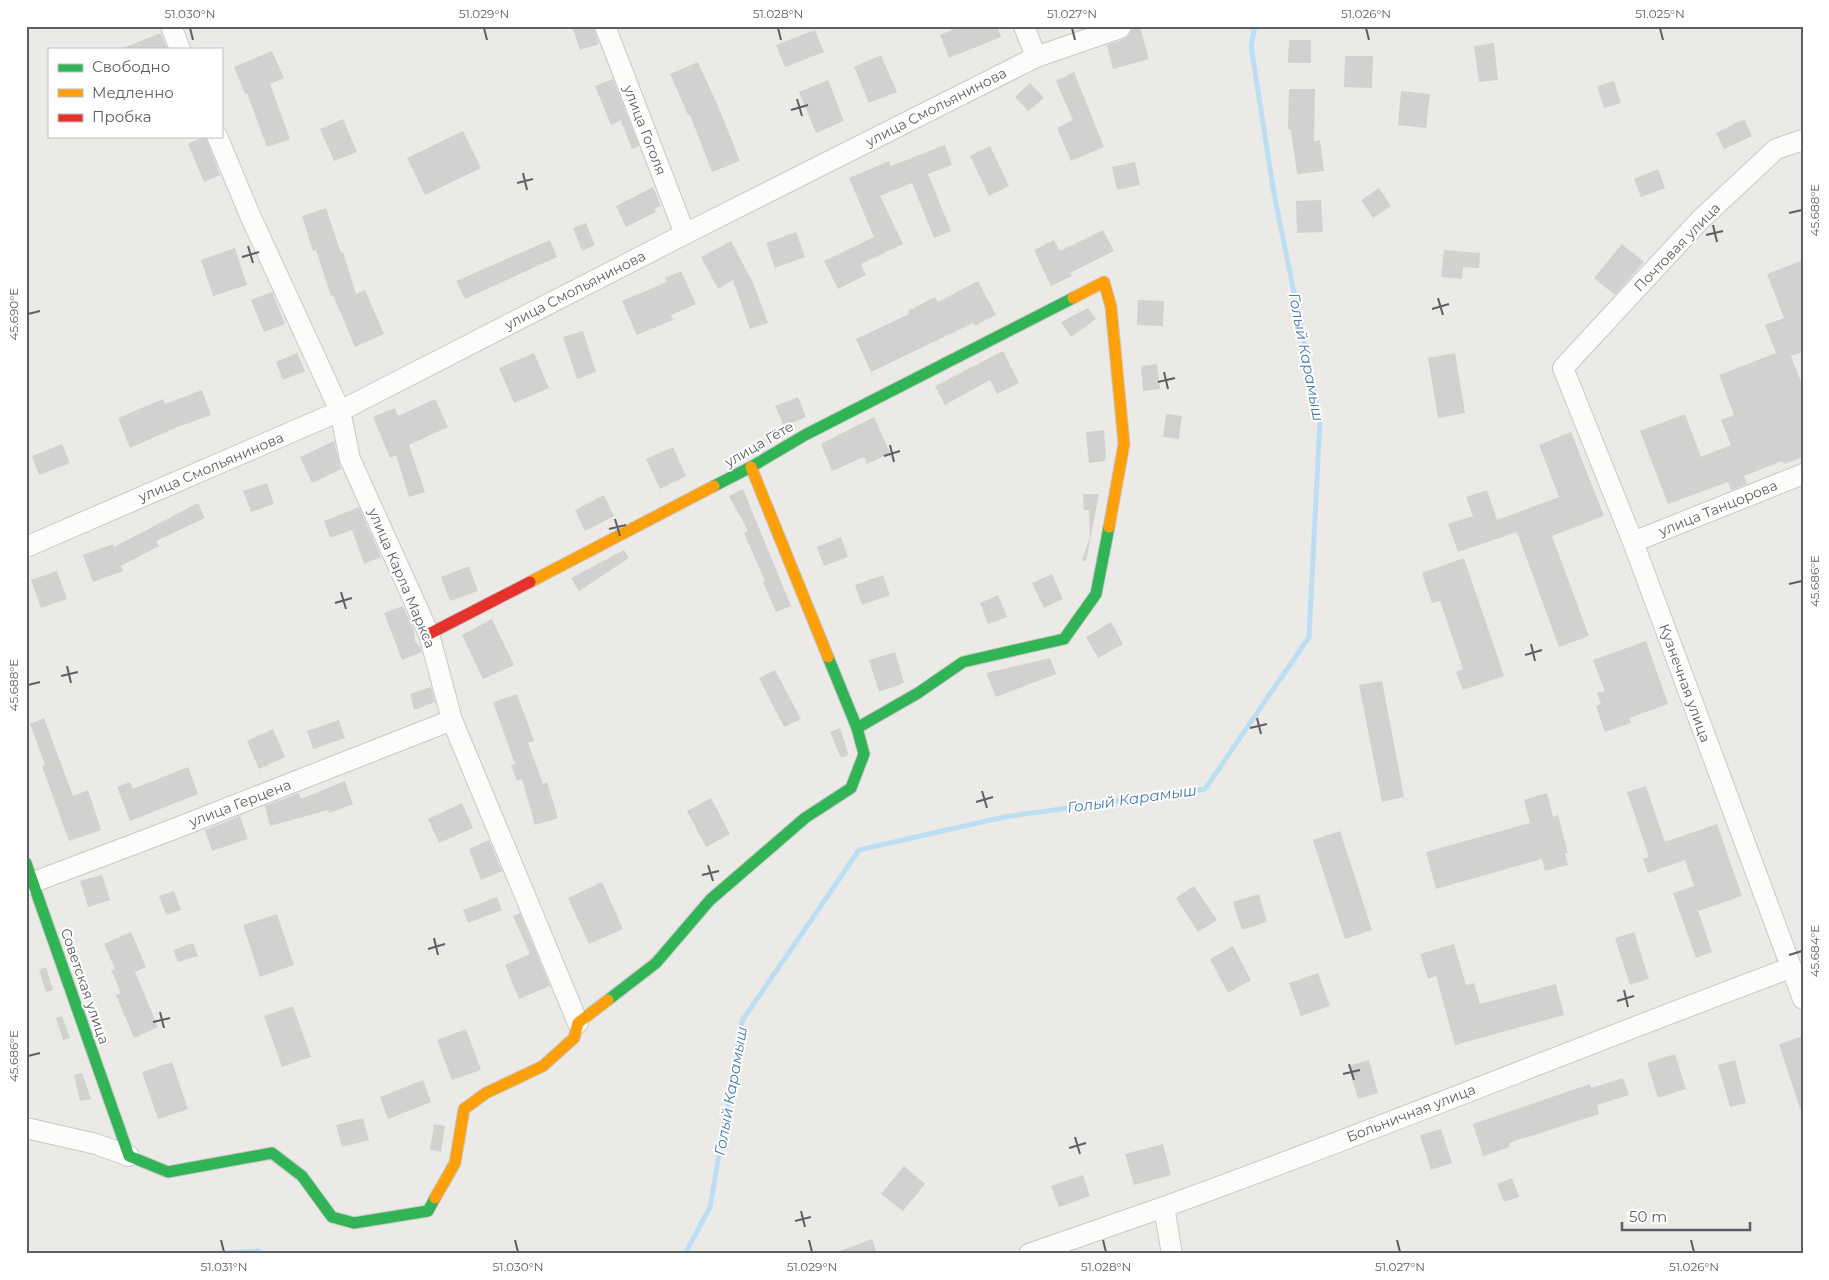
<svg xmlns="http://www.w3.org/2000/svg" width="1829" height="1280" viewBox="0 0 1829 1280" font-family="Montserrat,sans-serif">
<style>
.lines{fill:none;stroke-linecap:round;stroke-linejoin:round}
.stream{stroke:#bcdef3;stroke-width:5}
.building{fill:#d2d1cf}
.street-casing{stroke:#c8c8c8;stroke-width:22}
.fast-casing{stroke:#c8c8c7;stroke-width:13}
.slow-casing{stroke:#c8c8c7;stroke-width:13}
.jam-casing{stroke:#c8c8c7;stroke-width:13}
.street{stroke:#fcfcfb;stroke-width:20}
.fast{stroke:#30b455;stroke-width:11}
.slow{stroke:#ff9f0a;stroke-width:11}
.jam{stroke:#e5322d;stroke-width:11}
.ticks{fill:none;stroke:#5c5f63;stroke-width:2}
.labels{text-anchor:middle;stroke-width:4;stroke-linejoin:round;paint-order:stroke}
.street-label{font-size:14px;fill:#5c5f63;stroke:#fff}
.water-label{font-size:15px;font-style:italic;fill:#467aaa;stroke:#fff}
.neatline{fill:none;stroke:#5c5f63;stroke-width:2}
.ticks-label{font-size:12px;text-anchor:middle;fill:#5c5f63}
</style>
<rect width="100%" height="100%" fill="#ebeae6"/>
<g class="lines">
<path class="stream" d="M204 1254 259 1251 262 1254
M685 1254 710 1207 742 1021 859 850 1004 817 1205 789 1309 637 1320 420 1274 194 1251 46 1255 26"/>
</g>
<path class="building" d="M572 26H593L599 44 580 50Z
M961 26H997L1001 37 949 58 940 35Z
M1140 27 1149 59 1113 69 1107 45 1124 39 1129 35 1132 29Z
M815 30 824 52 785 67 776 45Z
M161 33 167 49H123V48Z
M1289 40H1311V63H1288Z
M1494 43 1498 80 1479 82 1474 46Z
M272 51 284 78 270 84 290 139 267 147 247 93 245 94 234 67Z
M881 55 897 92 869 103 854 67Z
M1345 56H1373L1372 88 1344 87Z
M698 62 721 113 740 161 712 172 690 115H688L670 74Z
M1074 72 1104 147 1071 161 1057 128 1073 120 1056 81Z
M613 79 639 146 632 149 621 120 611 125 595 86Z
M828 80 844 121 816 133 799 92Z
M1614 81 1621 103 1604 108 1597 86Z
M1030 83 1044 98 1028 111 1015 97Z
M1289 89H1315L1314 141 1320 140 1324 171 1297 174 1291 130 1288 129Z
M1401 91 1430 94 1426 128 1398 125Z
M343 119 357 152 334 161 320 129Z
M1744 119 1752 136 1724 149 1716 133Z
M463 131 481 168 425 195 407 158Z
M205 136 220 175 204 182 188 144Z
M945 145 952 165 928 174 951 231 934 238 912 183 880 196 903 244 861 264 866 275 838 289 824 261 874 237 849 178 889 161 891 166Z
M990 146 1009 186 989 196 970 156Z
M1135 162 1140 185 1117 190 1112 167Z
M1658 169 1665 188 1641 197 1634 179Z
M653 187 661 206 654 209 656 212 626 227 616 206Z
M1379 188 1391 206 1373 218 1361 200Z
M1321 200 1323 232 1297 233 1296 201Z
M326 208 341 253 343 252 356 294 365 290 384 334 355 347 333 295 331 296 316 250 313 251 302 216Z
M586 223 595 245 582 251 573 228Z
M1103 230 1114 251 1070 273 1072 276 1051 286 1034 250 1054 240 1060 251Z
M796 232 805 257 775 268 766 243Z
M550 240 557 257 465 299 456 281Z
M731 241 754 285 768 323 750 329 733 280 718 289 701 257Z
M1622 244 1644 262 1615 295 1594 278Z
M235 248 247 285 213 296 201 260Z
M1444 250 1480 253 1479 268 1463 267 1462 279 1441 277Z
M1803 260V352L1791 356 1803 387V457L1784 464 1782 461 1744 476 1747 484 1731 490 1728 482 1668 504 1640 431 1685 414 1701 457 1731 445 1721 420 1734 415 1719 375 1776 353 1765 325 1784 318 1767 274Z
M681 271 696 304 671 315 673 320 637 335 622 301 667 282 665 278Z
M978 281 996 315 974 326 973 323 871 372 856 339 909 314 908 311 935 297 938 302Z
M272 292 285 324 264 332 251 300Z
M1138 300 1164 301 1163 326 1137 325Z
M1088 308 1096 319 1071 337 1061 322Z
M583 331 596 372 577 379 563 337Z
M1003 351 1019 383 997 394 990 380 945 405 935 386Z
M297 353 305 371 283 380 276 362Z
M534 353 549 388 514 403 499 368Z
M1455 353 1465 413 1438 418 1428 358Z
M1157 364 1160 389 1143 391 1141 366Z
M202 390 211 415 175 428 130 448 118 418 163 399 165 404Z
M798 397 806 417 784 426 775 406Z
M435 399 448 427 409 445 425 492 409 497 396 455 390 458 373 417 395 408 398 416Z
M1166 414 1182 416 1179 439 1163 437Z
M874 417 890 453 867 464 864 457 832 471 821 444Z
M1104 430 1106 456 1105 461 1089 463 1086 432Z
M1571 432 1604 516 1552 536 1589 636 1559 647 1517 532 1458 552 1448 524 1473 516 1466 497 1487 490 1497 520 1559 497 1539 445Z
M334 441 341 469 312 483 300 457Z
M62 444 70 463 39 475 32 456Z
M673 447 686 476 660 489 646 459Z
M267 483 274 504 251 512 243 491Z
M743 489 791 606 776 612 763 582 765 581 744 533 748 531 729 496Z
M1083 494H1099L1086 561 1082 560 1090 537 1089 510H1084Z
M604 495 614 516 585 531 575 510Z
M198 503 205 518 156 541 159 546 121 566 123 571 93 582 83 555 113 544 114 547Z
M359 507 381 557 364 564 352 530 330 538 324 521Z
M841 537 848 557 824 566 817 547Z
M624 550 629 558 579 591 571 578Z
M1464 558 1504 676 1463 690 1456 672 1463 669 1440 601 1432 603 1422 573Z
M469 566 478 591 450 601 441 577Z
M57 571 67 599 41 608 31 580Z
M1052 574 1063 599 1044 608 1032 583Z
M883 575 890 595 862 605 855 585Z
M998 595 1007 617 988 624 980 603Z
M403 606 414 630 415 641 420 647 422 652 402 660 384 613Z
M492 619 514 665 483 679 462 635Z
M1111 622 1123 644 1098 658 1086 637Z
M1646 641 1668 704 1629 718 1631 723 1605 732 1596 706 1601 704 1597 693 1605 691 1593 660Z
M895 652 904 683 879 692 869 660Z
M1050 658 1056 674 996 697 986 673Z
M775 670 801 719 784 727 759 678Z
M1382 681 1404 797 1382 802 1359 685Z
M431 687 435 702 414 710 410 694Z
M517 694 534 741 528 743 543 784 547 782 558 818 535 825 522 779 517 781 511 765 515 764 493 702Z
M44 718 73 796 88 790 101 830 69 841 42 766 45 765 30 724Z
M339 720 345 738 313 749 307 731Z
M840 728 848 753 847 756 841 758 830 732Z
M273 729 285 757 259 769 247 741Z
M188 767 198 794 130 821 117 787 130 782 133 789Z
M345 781 353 804 329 813 328 810 270 826 265 806 299 793 301 799Z
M1646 786 1665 842 1717 824 1742 896 1698 911 1712 952 1696 958 1673 893 1694 886 1685 860 1648 873 1643 859 1649 857 1627 792Z
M1547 793 1553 817 1558 815 1568 853H1565L1568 865 1545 871 1542 859 1436 889 1426 852 1530 823 1524 800Z
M711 798 730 834 706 847 687 811Z
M462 803 473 828 439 843 428 819Z
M240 816 248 839 212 851 205 830Z
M1340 831 1372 930 1345 939 1313 840Z
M489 840 502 871 481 880 469 849Z
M102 875 110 900 88 907 80 881Z
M602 882 623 929 589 944 568 898Z
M1194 886 1217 920 1198 932 1176 898Z
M174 891 181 910 166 915 159 896Z
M1259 894 1267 922 1242 930 1233 902Z
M497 897 502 910 468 923 463 910Z
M520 913 550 986 519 999 505 965 530 954 513 916Z
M277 914 294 965 260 977 243 925Z
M131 932 146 967 135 972 158 1027 134 1038 116 995 121 993 111 970 115 969 104 944Z
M1634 932 1649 979 1630 985 1615 938Z
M193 943 198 956 178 962 173 950Z
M1454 944 1466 985 1474 983 1480 1004 1556 984 1564 1015 1455 1045 1436 976 1428 979 1420 954Z
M1233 946 1251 980 1228 993 1210 959Z
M46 967 53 990 46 992 39 970Z
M1318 973 1330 1006 1301 1016 1289 983Z
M293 1006 311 1057 282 1067 264 1016Z
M62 1016 70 1038 63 1040 56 1018Z
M466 1029 481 1070 452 1080 437 1040Z
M1803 1036V1109H1800L1779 1044Z
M1675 1054 1686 1089 1658 1098 1647 1063Z
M1369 1060 1378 1093 1358 1099 1348 1066Z
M1735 1060 1746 1103 1730 1107 1718 1065Z
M172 1062 188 1109 158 1119 142 1072Z
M82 1073 91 1099 80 1101 74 1075Z
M1623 1078 1629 1095 1597 1105 1599 1114 1509 1143 1510 1147 1483 1156 1473 1124 1590 1084 1591 1088Z
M423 1080 431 1102 388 1119 380 1097Z
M363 1118 369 1140 342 1147 336 1125Z
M434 1124 445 1126 441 1152 430 1150Z
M1441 1129 1452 1163 1431 1170 1420 1135Z
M1163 1144 1171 1175 1134 1185 1125 1154Z
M904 1166 925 1184 903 1211 881 1194Z
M1083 1175 1090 1196 1059 1207 1051 1186Z
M1512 1178 1519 1197 1504 1202 1497 1184Z
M872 1239 877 1254H835V1253Z"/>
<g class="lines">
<g class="street-casing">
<path id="street" d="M171 26 180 49
M605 26 685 234
M1024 26 1036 57
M217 136 249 213 340 411 350 459 429 634 452 720 578 1023
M1803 140 1776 149 1700 220 1563 368 1633 542 1803 999
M1633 542 1803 474
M26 547 340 411 685 234 1036 57 1120 28
M26 885 174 829 452 720
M26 1128 96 1144 129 1156
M1164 1207 1172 1254
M1029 1254C1074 1238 1119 1223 1164 1207 1374 1131 1581 1046 1790 968"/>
</g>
<g class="fast-casing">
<path id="fast" d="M714 486 751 467 805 435 1073 298
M857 728 918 693 963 662 1064 639 1096 594 1109 527
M26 863 129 1156 168 1172 272 1153 302 1176 332 1217 354 1223 428 1211 435 1198
M608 1000 656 963 710 900 805 818 851 788 864 754 857 728 828 657"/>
</g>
<g class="slow-casing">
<path id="slow" d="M1073 298 1104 282 1111 307 1124 444 1109 527
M751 467 828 657
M530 582 714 486
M435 1198 455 1163 464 1109 486 1093 543 1066 574 1038 578 1023 608 1000"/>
</g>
<g class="jam-casing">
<path id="jam" d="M429 634 530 582"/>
</g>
<use href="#street" class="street"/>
<use href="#fast" class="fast"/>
<use href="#slow" class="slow"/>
<use href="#jam" class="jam"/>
</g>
<path class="ticks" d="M190 28 193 40M484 28 487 40M778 28 781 40M1072 28 1075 40M1366 28 1369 40M1660 28 1663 40M797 99 802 116M791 110 808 105M523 173 527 190M517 183 533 179M1789 213 1802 210M1713 225 1717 242M1706 235 1723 231M248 246 253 263M242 257 259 252M1438 298 1443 315M1432 309 1449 304M28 314 40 311M1164 372 1168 389M1158 382 1175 378M890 445 894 462M884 456 900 451M615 519 620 536M609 529 626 525M1789 584 1802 581M341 592 346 609M335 603 352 598M1531 644 1535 661M1525 655 1542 650M67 666 71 683M61 676 78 672M28 685 40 682M1257 718 1261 734M1250 728 1267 724M982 791 987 808M976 802 993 797M708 865 713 881M702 875 719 871M434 938 438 955M428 949 445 944M1789 955 1802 951M1624 990 1628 1007M1617 1001 1634 996M160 1012 164 1028M153 1022 170 1018M28 1056 40 1053M1349 1064 1354 1080M1343 1074 1360 1070M1075 1137 1080 1154M1069 1148 1086 1143M801 1211 805 1227M795 1221 811 1217M221 1240 224 1252M515 1240 518 1252M809 1240 812 1252M1103 1240 1106 1252M1397 1240 1400 1252M1691 1240 1694 1252"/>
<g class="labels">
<g class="street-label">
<text transform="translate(936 107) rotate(-27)" y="5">улица Смольянинова</text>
<text transform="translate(645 130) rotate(69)" y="5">улица Гоголя</text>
<text transform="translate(1677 247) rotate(-46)" y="5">Почтовая улица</text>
<text transform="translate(575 290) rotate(-27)" y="5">улица Смольянинова</text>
<text transform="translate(759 444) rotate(-30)" y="5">улица Гёте</text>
<text transform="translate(211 467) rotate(-23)" y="5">улица Смольянинова</text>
<text transform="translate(1718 508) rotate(-22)" y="5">улица Танцорова</text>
<text transform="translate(402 578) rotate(67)" y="5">улица Карла Маркса</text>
<text transform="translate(1685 683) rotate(70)" y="5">Кузнечная улица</text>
<text transform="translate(240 803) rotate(-21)" y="5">улица Герцена</text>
<text transform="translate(85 986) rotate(71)" y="5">Советская улица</text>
<text transform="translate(1411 1113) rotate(-21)" y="5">Больничная улица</text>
</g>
<g class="water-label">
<text transform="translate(1306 357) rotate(79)" y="5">Голый Карамыш</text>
<text transform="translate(1132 799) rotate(-8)" y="5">Голый Карамыш</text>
<text transform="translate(731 1091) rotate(-80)" y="5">Голый Карамыш</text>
</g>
</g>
<rect width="1829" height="1280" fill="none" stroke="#ffffff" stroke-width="55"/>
<rect x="48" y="48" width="175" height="90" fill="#ffffff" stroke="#bebfc1"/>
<rect x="58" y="64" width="25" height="8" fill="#30b455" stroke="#bebfc1"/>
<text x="92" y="72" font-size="15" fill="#5c5f63">Свободно</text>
<rect x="58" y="89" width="25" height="8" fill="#ff9f0a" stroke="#bebfc1"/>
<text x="92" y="98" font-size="15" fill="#5c5f63">Медленно</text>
<rect x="58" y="114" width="25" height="8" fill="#e5322d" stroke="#bebfc1"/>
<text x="92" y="122" font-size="15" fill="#5c5f63">Пробка</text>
<path d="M1622 1222v8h128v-8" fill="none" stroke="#5c5f63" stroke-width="2.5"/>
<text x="1629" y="1222" font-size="15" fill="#5c5f63" stroke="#ffffff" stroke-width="4" paint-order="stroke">50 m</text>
<rect x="28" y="28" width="1774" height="1224" class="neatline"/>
<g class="ticks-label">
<text x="190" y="18">51.030°N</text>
<text x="484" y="18">51.029°N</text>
<text x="778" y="18">51.028°N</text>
<text x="1072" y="18">51.027°N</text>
<text x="1366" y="18">51.026°N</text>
<text x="1660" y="18">51.025°N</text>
<text transform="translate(1815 210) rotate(-90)" y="4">45.688°E</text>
<text transform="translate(14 314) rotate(-90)" y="4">45.690°E</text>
<text transform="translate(1815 581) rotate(-90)" y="4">45.686°E</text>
<text transform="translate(14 685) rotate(-90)" y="4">45.688°E</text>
<text transform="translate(1815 951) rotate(-90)" y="4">45.684°E</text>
<text transform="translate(14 1056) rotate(-90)" y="4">45.686°E</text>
<text x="224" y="1271">51.031°N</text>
<text x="518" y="1271">51.030°N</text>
<text x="812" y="1271">51.029°N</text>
<text x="1106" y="1271">51.028°N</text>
<text x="1400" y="1271">51.027°N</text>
<text x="1694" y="1271">51.026°N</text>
</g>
</svg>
